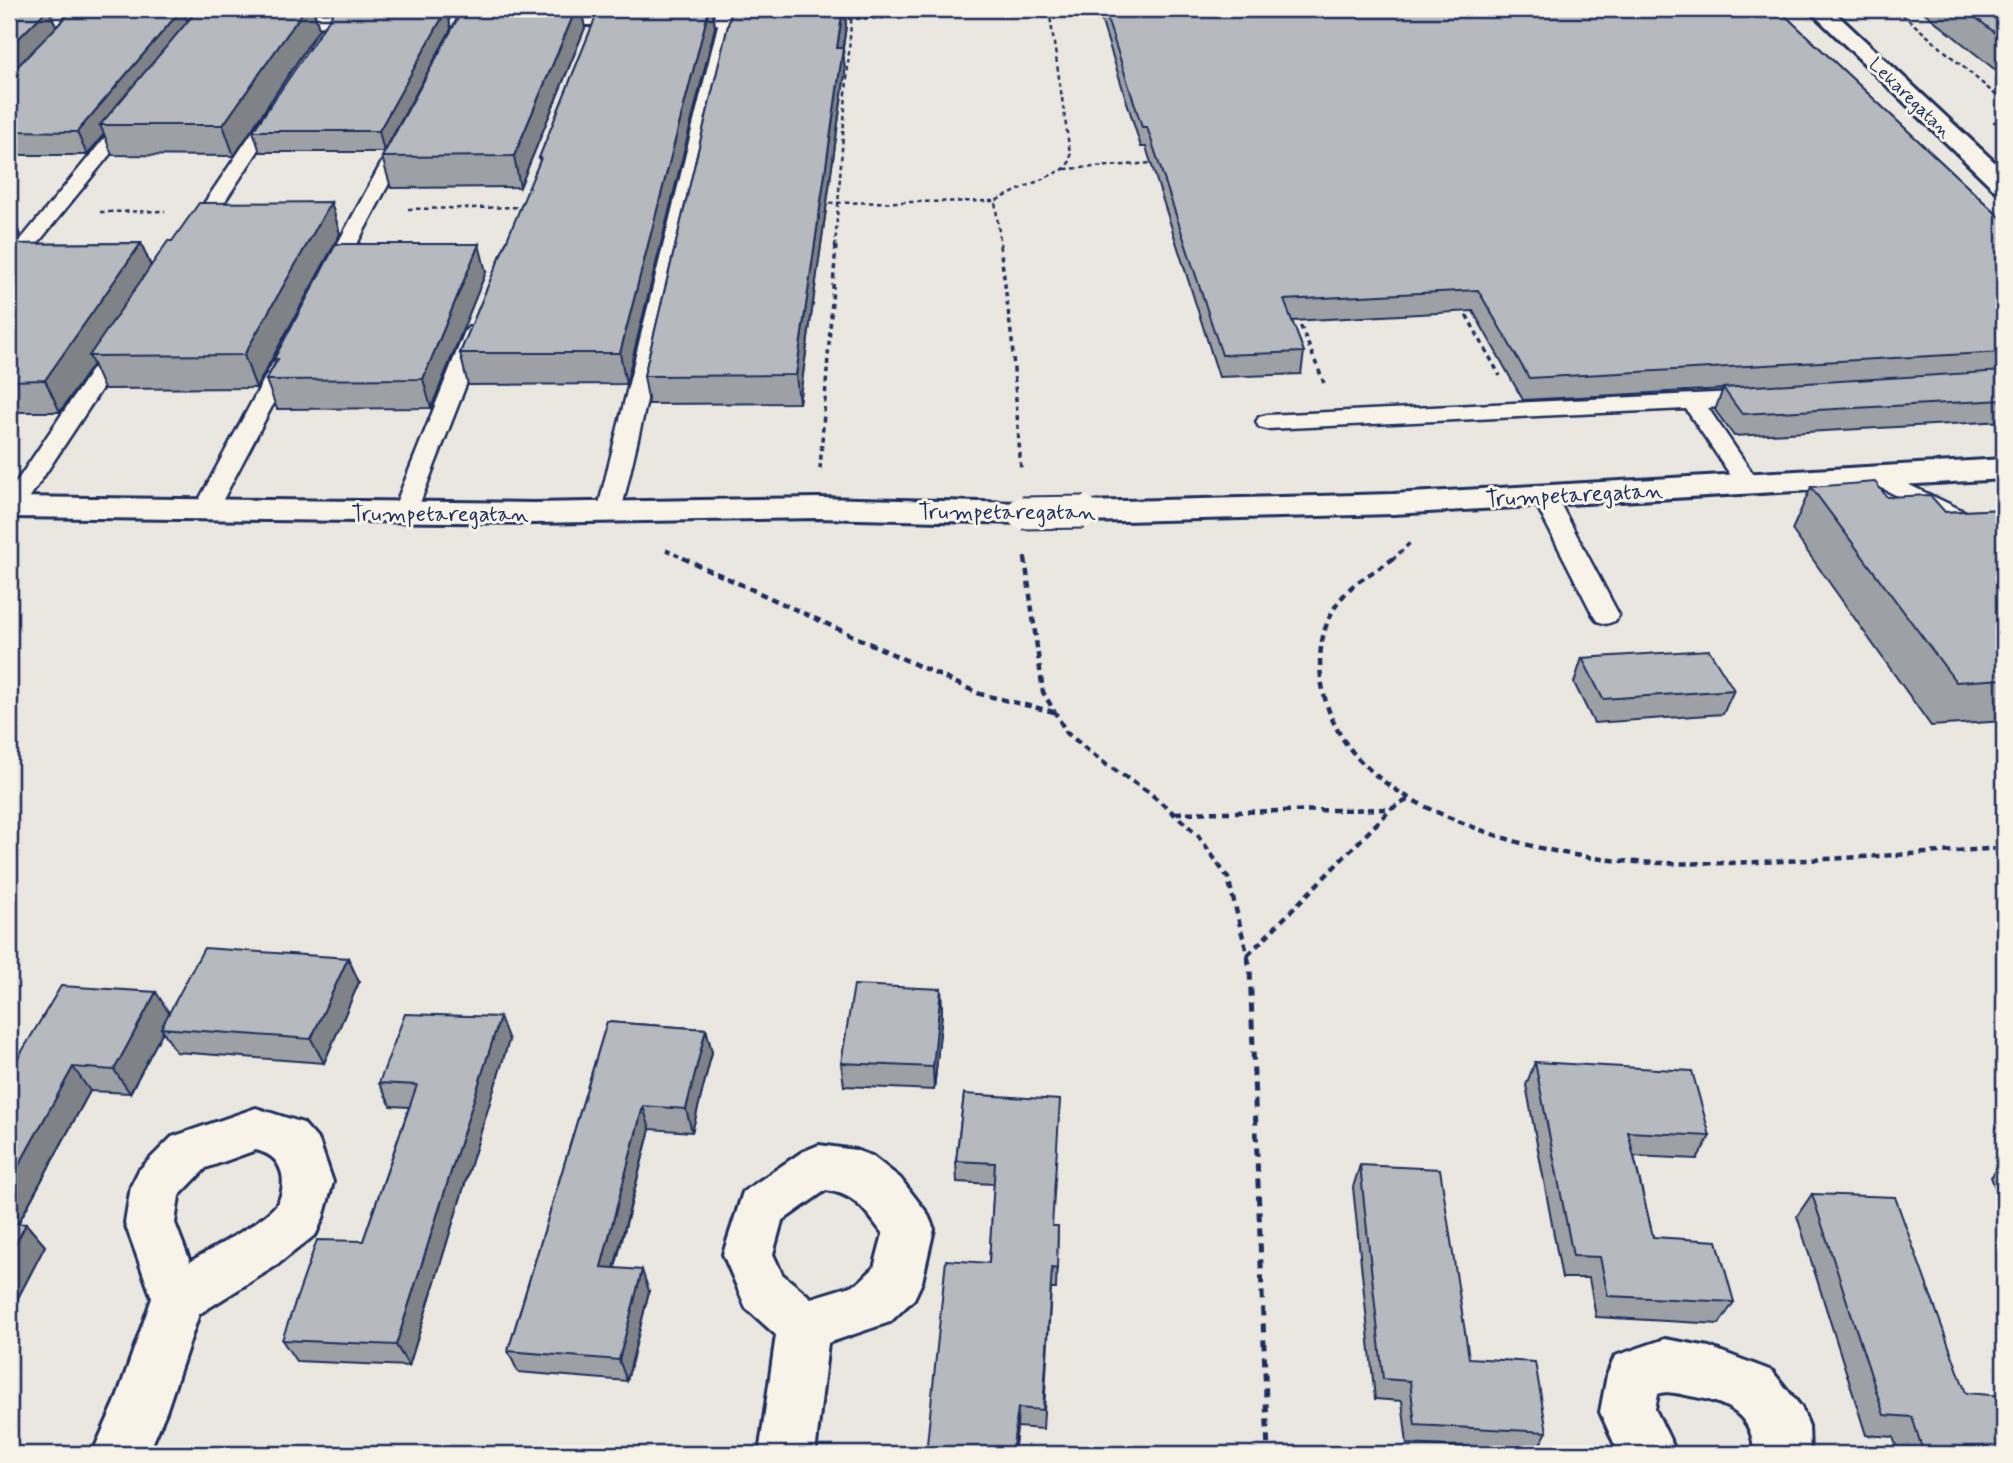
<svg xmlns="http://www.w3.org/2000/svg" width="2013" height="1463" viewBox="0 0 2013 1463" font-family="Mynerve,sans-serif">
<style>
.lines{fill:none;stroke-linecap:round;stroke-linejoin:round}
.lane-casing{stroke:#1b2f5e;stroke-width:5}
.street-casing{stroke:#1b2f5e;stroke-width:6}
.path-far3{stroke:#1b2f5e;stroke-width:2.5;stroke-dasharray:4.5 3.5;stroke-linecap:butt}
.path-far2{stroke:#1b2f5e;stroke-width:3.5;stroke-dasharray:5 4.5;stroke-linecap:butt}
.path-far1{stroke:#1b2f5e;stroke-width:4.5;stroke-dasharray:7 5;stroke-linecap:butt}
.path{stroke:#1b2f5e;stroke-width:5;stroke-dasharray:9 7;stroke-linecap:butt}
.lane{fill:#f7f3e8;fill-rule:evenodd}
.street{fill:#f7f3e8;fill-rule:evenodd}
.street-bridge-casing{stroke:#1b2f5e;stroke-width:35;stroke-linecap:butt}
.street-bridge{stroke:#f7f3e8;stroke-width:31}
.wall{fill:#9da0a4;stroke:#1b2f5e;stroke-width:2;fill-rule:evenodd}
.shaded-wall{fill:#7f8286;stroke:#1b2f5e;stroke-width:2}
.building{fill:#b6babf;stroke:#1b2f5e;stroke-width:2}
.labels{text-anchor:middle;stroke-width:6;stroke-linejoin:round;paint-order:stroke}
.far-street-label{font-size:19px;fill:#1b2f5e;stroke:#f7f3e8}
.street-label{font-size:23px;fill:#1b2f5e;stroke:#f7f3e8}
</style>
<rect width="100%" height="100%" fill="#eae7e0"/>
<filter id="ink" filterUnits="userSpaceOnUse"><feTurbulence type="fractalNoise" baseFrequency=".0143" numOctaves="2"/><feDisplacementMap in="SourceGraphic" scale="14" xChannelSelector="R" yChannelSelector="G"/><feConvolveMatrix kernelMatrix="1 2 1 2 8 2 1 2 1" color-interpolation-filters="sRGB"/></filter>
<g filter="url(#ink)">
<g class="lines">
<g class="lane-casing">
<path id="lane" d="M722 9H738L621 512 618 517 609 519 600 517 597 512Z
M276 105 285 110 204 233 194 239 187 237 184 233 270 106Z
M131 112 137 113 140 117 137 121 16 270 9 272V254L125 113Z
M404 133 413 138 339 278 336 282H322L319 278 395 138Z
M476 325 483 327 487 331 416 513 413 518 404 520 395 518 392 513 465 331 469 327Z
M119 340 127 341 130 346 20 512 9 514V493L111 341Z
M287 351 295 352 298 357 217 511 214 516 205 518 196 516 193 511 276 357 279 352Z
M1756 391 1764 393 1767 398 1764 403 1708 408 1760 484 1756 489H1740L1686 409 1267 429 1259 427 1256 422 1259 417 1267 415Z
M1878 470 1993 525 2004 524V540L1980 538 1870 482 1866 477 1870 472Z
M1544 489 1552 491 1556 496 1619 615 1615 621 1606 624 1597 621 1593 615 1532 496 1536 491Z"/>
</g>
<g class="street-casing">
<path id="street" d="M1808 9H1831L2004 171V193L1995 190Z
M784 12 792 14 795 19 792 24 9 28V15Z
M2004 459V479L1393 514 1084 522 1072 519 1067 512 1072 505 1084 502 1393 494Z
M9 497 533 503 818 498 1022 503 1034 506 1039 513 1034 520 1022 523 818 518 533 523 9 517Z
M256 1108 303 1123 319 1141 333 1182 323 1218 316 1234 277 1265 199 1314 166 1412 148 1454H92L115 1403 152 1298 125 1223 131 1186 139 1170 172 1137ZM256 1150C270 1154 278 1159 282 1174 284 1183 282 1198 276 1205 262 1223 211 1249 190 1262L175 1223 179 1196 206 1168Z
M819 1145 855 1150 872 1156 900 1178 927 1213 934 1229 922 1282 914 1299 890 1322 828 1343 815 1454H759L776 1335 746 1308 723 1254 743 1192 802 1152ZM826 1190C855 1194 866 1211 883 1234L874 1268 857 1284 811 1298 782 1274 773 1254 782 1221Z
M1665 1339 1709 1347 1772 1371 1801 1407 1809 1426 1810 1454H1754C1754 1414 1726 1402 1690 1396 1679 1394 1668 1390 1658 1394L1655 1409 1677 1454H1619L1600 1412 1607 1375 1615 1356Z"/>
</g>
<path class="path-far3" d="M1896 9 2004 102
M840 19 883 18 947 9
M1993 122H2004
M1065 169 1154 163
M821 203 995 201
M408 209 525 207
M100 212 165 211
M835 247 852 9
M1001 247 995 201 1064 169 1071 160 1049 9"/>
<path class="path-far2" d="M1000 245 1012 341 1021 471
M1462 307 1500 376
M1297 317 1324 383
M820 469 836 245
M666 550 687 560
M1025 556V560
M1392 560 1410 543"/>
<path class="path-far1" d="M683 558 980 694 1054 712
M1025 558 1043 692 1067 733 1101 761 1150 793 1197 834 1228 878 1248 957
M1394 558C1381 568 1367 575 1354 585 1317 617 1313 667 1329 711 1347 761 1392 792 1439 813 1478 830 1517 844 1559 852 1625 866 1694 864 1760 862 1842 859 1923 853 2004 848
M1175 813 1390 809
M1248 955 1391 809 1409 799"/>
<path class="path" d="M1247 956 1250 967 1268 1454"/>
<use href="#lane" class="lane"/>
<use href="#street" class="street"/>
<g class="street-bridge-casing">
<path id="street-bridge" d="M1022 513 1084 512"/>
</g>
<use href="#street-bridge" class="street-bridge"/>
</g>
<path class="wall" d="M9 9H334L331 11H314L319 29 234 156 112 155 104 134 87 155H9ZM50 12H70L56 27ZM184 12H195L187 21Z
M353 9H593L592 10H581L585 28 520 187 391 188 382 157 461 11H447L451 29 384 152H260L253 131Z
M599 9H720L719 10H713L715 27 626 384 468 385 460 353 540 162 539 158Z
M732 9H848V13L845 12 846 26 843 48 845 73 799 403 649 404 644 376Z
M1093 9H1778L2004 221V421L1734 436 1715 410 1723 389 1523 400 1473 311 1292 321 1304 352 1301 374 1219 377 1146 147H1141L1101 19 1097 20Z
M1920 9H2004V77Z
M331 202 340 234 256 388 104 389 93 364 60 412H9V210L20 235 13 244 141 243 151 266 172 241Z
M486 272 431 408 277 409 266 380 275 363 274 359Z
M1811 487 1887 497 1945 512 2004 509V721L1931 726 1792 530Z
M1582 658 1734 690 1723 714 1594 723 1574 683Z
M348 958 359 982 324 1063 176 1052 163 1031 130 1093 90 1091 18 1224H26L45 1246 9 1315V1073L169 1014Z
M941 989 942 1013 934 1090 844 1086 841 1063Z
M607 1022 706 1029 712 1052 692 1132 650 1129 615 1268 649 1291 627 1381 518 1372 508 1351Z
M509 1040 409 1366 296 1361 282 1340 363 1241 409 1107 391 1106 379 1083Z
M1535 1062 1710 1136 1697 1159 1634 1156 1653 1237 1734 1302 1719 1324 1596 1317 1589 1278H1562L1526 1085Z
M964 1094 1053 1226H1058L1056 1289H1051L1043 1429 1017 1427 1014 1454H926L989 1263 994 1184 957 1182 956 1161Z
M2004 1161V1212L1991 1177Z
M1360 1165 1469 1358 1547 1432 1536 1451 1407 1444 1402 1401 1375 1399 1353 1187Z
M1812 1194 1966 1393 2004 1454H1899L1893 1437 1866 1435 1797 1216Z"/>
<path class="shaded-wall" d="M48 9 58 30 9 80V48Z
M182 9H183L190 30 100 125 104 134 87 155 77 132Z
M305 9H313L319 29 234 156 223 125Z
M447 9 451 29 384 152 379 131Z
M576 9H581L585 28 520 187 514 156Z
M709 9H712L715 27 626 384 620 353Z
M843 9H845L846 26 839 73 837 48Z
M843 48 845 73 799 403 796 375Z
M331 202 340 234 256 388 244 355Z
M9 210 20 235 9 249Z
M141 243 154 274 89 356 93 364 60 412 45 380Z
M479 244 486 272 431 408 423 379Z
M348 958 359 982 324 1063 311 1039Z
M941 989 942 1013 934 1090 933 1067Z
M156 992 171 1016 161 1028 163 1031 130 1093 114 1070Z
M500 1017 509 1040 409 1366 396 1345Z
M706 1029 712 1052 692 1132 686 1109Z
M73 1067 90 1091 9 1240V1183Z
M643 1106 650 1129 609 1288 601 1267Z
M26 1224 45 1246 9 1315V1256Z
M642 1270 649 1291 627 1381 619 1360Z
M1018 1408 1017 1427 1014 1454H1012Z"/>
<path class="building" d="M9 9H48L9 48Z
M74 9H182L77 132 9 131V75Z
M198 9H305L223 125H100Z
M336 9H447L379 131H253Z
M463 9H576L514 156 382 157Z
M599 9H709L620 353H460L541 158H539Z
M732 9H843L837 48H843L796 375 644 376Z
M1104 9H1778L2004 221V352L1529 378 1478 290 1284 300 1304 352 1222 355 1147 127H1142Z
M1965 9H2004V40Z
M331 202 244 355 89 356 168 241H172L199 203Z
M141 243 45 380 9 381V244Z
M336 244H479L423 379 266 380 278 359H274Z
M2004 371V400L1742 414 1723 388Z
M1875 482 1887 497 1930 495 1945 512 2004 509V679L1956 682 1811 487Z
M1709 650 1734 690 1603 699 1582 658Z
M204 948 348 958 311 1039 161 1028Z
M854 985 941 989 933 1067 841 1063Z
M61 986 156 992 114 1070 73 1067 9 1183V1073Z
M405 1014 500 1017 396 1345 282 1340 317 1240 363 1241 417 1085 379 1083Z
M607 1022 706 1029 686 1109 643 1106 601 1267 642 1270 619 1360 508 1351Z
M1535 1062 1692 1071 1710 1136 1628 1132 1653 1237 1717 1241 1734 1302 1608 1296 1600 1257 1573 1256Z
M964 1094 1060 1100 1052 1226H1058L1057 1269 1052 1268 1043 1410 1018 1408 1012 1454H926L946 1260 989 1263 995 1163 956 1161Z
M1360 1165 1440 1169 1469 1358 1535 1362 1547 1432 1415 1425 1410 1381 1383 1379Z
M1812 1194 1895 1197 1966 1393 2004 1396V1454H1924L1912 1417 1884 1415Z
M9 1223 26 1224 9 1256Z"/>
</g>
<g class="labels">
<g class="far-street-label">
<text transform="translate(1911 97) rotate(44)" y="7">Lekaregatan</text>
</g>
<g class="street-label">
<text transform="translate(1574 494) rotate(-3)" y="8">Trumpetaregatan</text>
<text x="1007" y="519">Trumpetaregatan</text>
<text x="440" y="521">Trumpetaregatan</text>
</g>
</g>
<rect width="2013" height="1463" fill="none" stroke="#f7f3e8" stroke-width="35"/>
<rect x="18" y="18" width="1978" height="1428" fill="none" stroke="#1b2f5e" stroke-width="2.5" filter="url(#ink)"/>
</svg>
